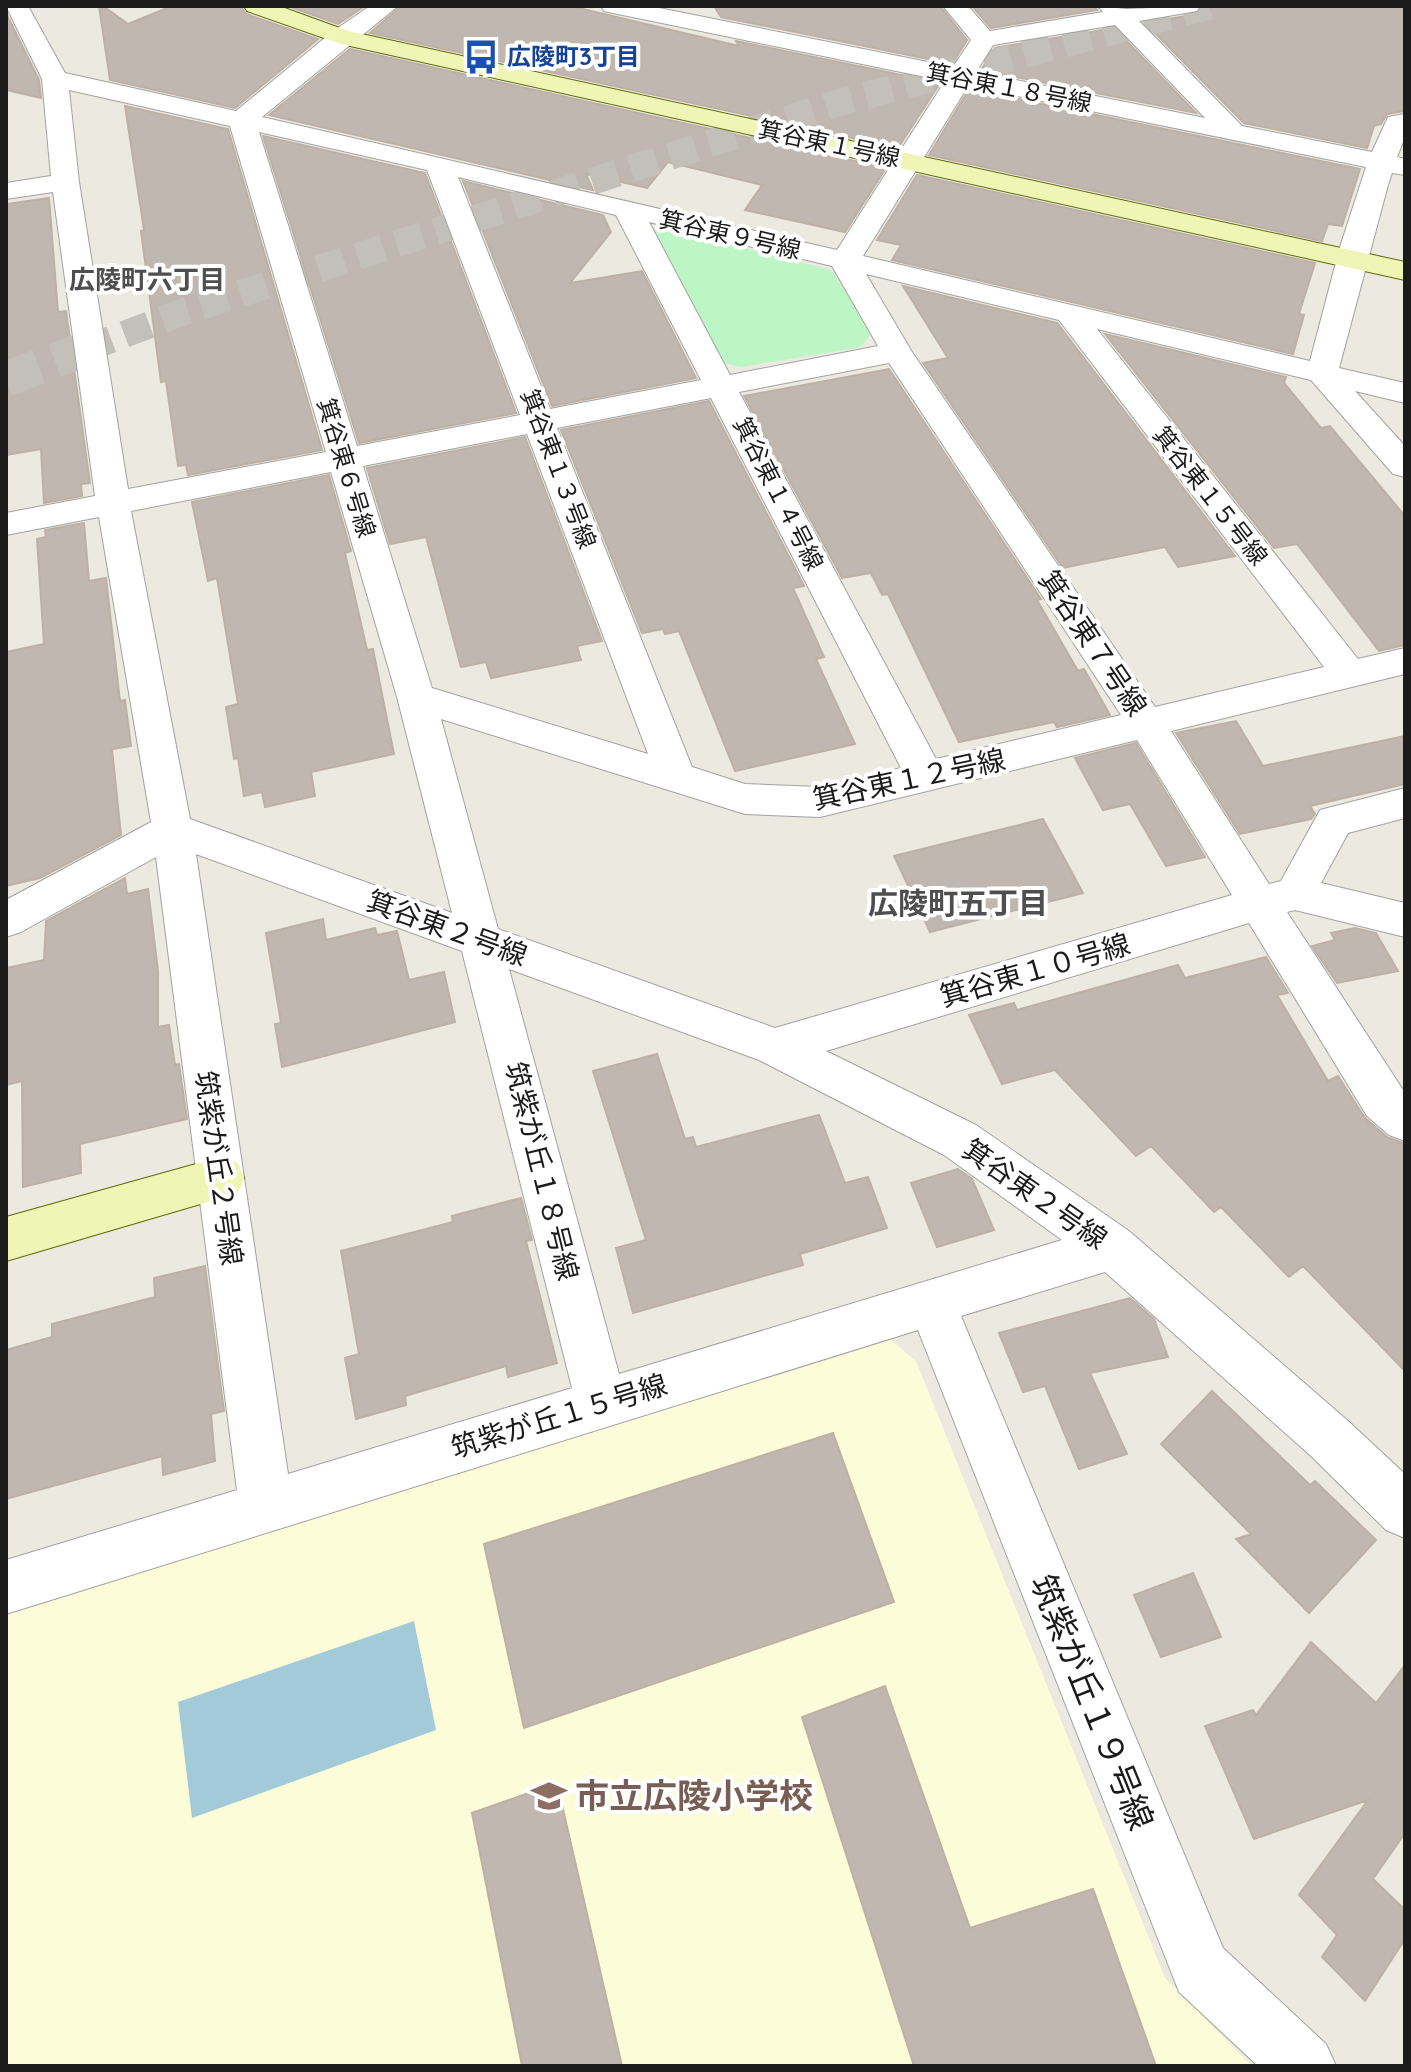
<svg xmlns="http://www.w3.org/2000/svg" width="1411" height="2072" viewBox="0 0 1411 2072" font-family="Quicksand,'Noto Sans JP',sans-serif">
<style>
.education{fill:#fcfdd8}
.park{fill:#bdf6c5}
.water{fill:#a2cad9}
.building{fill:#c0b8b0;stroke:#bdb0a4;stroke-width:2}
.lines{fill:none;stroke-linecap:round;stroke-linejoin:round}
.secondary-tunnel-far1{stroke:#c2c0b9;stroke-width:27;stroke-dasharray:27 14;stroke-linecap:butt}
.secondary-tunnel{stroke:#c2c0b9;stroke-width:35;stroke-dasharray:35 17;stroke-linecap:butt}
.street-casing{stroke:#a2a2a2;stroke-width:2}
.secondary-casing{stroke:#5b6b09;stroke-width:2}
.street{fill:#fff;fill-rule:evenodd}
.secondary{fill:#eff6b5;fill-rule:evenodd}
.labels{text-anchor:middle;stroke-width:8;stroke-linejoin:round;paint-order:stroke}
.far-transit-label{font-size:24px;font-weight:bold;fill:#164399;stroke:#fff;text-anchor:start}
.far-street-label{font-size:24px;fill:#1b1b1b;stroke:#fff}
.far-neighbourhood-label{font-size:26px;font-weight:bold;fill:#4e4e4e;stroke:#fff}
.street-label{font-size:28px;fill:#1b1b1b;stroke:#fff}
.neighbourhood-label{font-size:30px;font-weight:bold;fill:#4e4e4e;stroke:#fff}
.near-street-label{font-size:34px;fill:#1b1b1b;stroke:#fff}
.near-education-label{font-size:34px;font-weight:bold;fill:#785e54;stroke:#fff;text-anchor:start}
</style>
<rect width="100%" height="100%" fill="#ece9e1"/>
<path class="education" d="M891 1340 916 1361 1165 1978 1252 2066H6V1614Z"/>
<path class="park" d="M669 229 831 270 872 332 861 347 741 367 719 362 650 230Z"/>
<path class="water" d="M414 1621 436 1730 192 1818 178 1702Z"/>
<path class="building" d="M99 6H103L128 24 172 6H241L246 14 318 39 235 108 110 80Z
M288 6H365L338 24Z
M401 6H570L739 46 736 41 940 83 898 148 370 33Z
M714 6H940L967 40 952 64 721 17Z
M972 6H1095L1097 10 991 28Z
M1203 6H1405V111L1387 114 1381 124 1374 126 1367 148 1244 123 1145 23 1198 14Z
M6 13 39 80 41 98 6 90Z
M1114 28 1196 113 981 70 995 48Z
M350 49 886 168 845 232 745 210 762 185 668 162 647 188 586 174 593 190 269 115Z
M969 89 1360 169 1342 226 1328 224 1322 241 929 155Z
M125 106 228 129 322 450 188 475 186 465 178 466 166 381 161 382 141 231 144 230Z
M263 136 425 173 516 413 359 443Z
M917 175 1315 263 1299 314 1304 315 1293 354 892 260 901 245 877 240Z
M463 181 603 215 611 232 570 283 642 271 696 378 552 406Z
M49 198 58 312 66 311 90 483 81 484 82 496 44 503 41 449 6 455V204Z
M903 286 1057 323 1235 556 1178 567 1165 547 1063 568 923 363 948 358Z
M1105 334 1286 377 1284 383 1321 428 1330 426 1405 516V645L1379 651 1297 544 1274 548Z
M889 369 1041 599 1037 600 1078 671 1084 669 1110 715 1057 727 1054 722 959 742 888 594 882 595 871 573 842 578 744 396Z
M709 401 804 586 793 588 824 657 816 659 855 744 735 771 679 631 665 634 663 629 642 633 561 430Z
M525 437 602 641 577 646 581 660 491 678 486 662 461 667 426 537 390 544 367 468Z
M329 475 351 551 345 553 367 650 373 649 394 754 311 772 315 796 265 807 262 792 244 796 238 758 234 759 226 707 238 704 217 578 208 581 192 502Z
M84 523 89 581 106 578 120 701 125 700 131 746 112 749 121 835 40 878 6 886V652L44 644 37 539 46 537 45 530Z
M1236 721 1263 766 1405 736V784L1310 806 1315 814 1311 819 1240 834 1176 733Z
M1136 743 1205 857 1166 866 1130 804 1103 810 1075 758Z
M1043 819 1083 893 930 932 894 856Z
M125 878 127 894 148 889 158 971V1027L169 1025 175 1065 179 1064 187 1119 80 1144 81 1173 23 1187 22 1081 6 1085V968L44 960 46 921Z
M323 919 326 940 375 928 377 935 397 931 409 980 444 972 455 1022 282 1067 275 1024 281 1023 266 933Z
M1355 928 1376 933 1398 971 1337 983 1312 946 1335 940 1331 933Z
M1266 957 1288 993 1277 995 1328 1081 1338 1076 1365 1118 1387 1137 1405 1144V1371L1303 1266 1289 1277 1221 1207 1214 1212 1151 1146 1136 1156 1055 1070 1002 1084 969 1015 1014 1003 1017 1010 1178 965 1185 978Z
M657 1054 685 1139 693 1137 696 1147 819 1115 845 1183 868 1177 887 1228 800 1254 803 1265 633 1313 616 1248 646 1240 593 1071Z
M958 1169 972 1179 994 1230 937 1247 911 1183Z
M521 1198 532 1240 526 1241 557 1363 508 1377 506 1366 405 1396 406 1405 356 1419 345 1358 359 1354 341 1251 453 1222 452 1216Z
M205 1266 224 1411 211 1414 215 1461 163 1475 162 1456 6 1499V1350L52 1337V1324L155 1297 154 1278Z
M1130 1298 1154 1319 1168 1357 1090 1373 1127 1454 1079 1469 1045 1386 1023 1392 999 1333Z
M1212 1391 1310 1485 1315 1481 1376 1540 1309 1613 1236 1539 1251 1534 1161 1444Z
M833 1433 894 1602 524 1728 484 1544Z
M1193 1573 1221 1637 1161 1657 1134 1595Z
M1311 1642 1376 1703 1405 1665V1833L1373 1879 1405 1910V1939L1365 2001 1322 1957 1337 1935 1299 1895 1368 1800 1254 1839 1205 1726 1253 1710 1256 1715Z
M885 1686 970 1928 1093 1889 1156 2066H914L802 1717Z
M557 1783 622 2066H522L472 1813Z"/>
<g class="lines">
<path class="secondary-tunnel-far1" d="M86 349 183 312 834 104 1210 6"/>
<path class="secondary-tunnel" d="M6 379 91 347"/>
<g class="street-casing">
<path id="street" d="M6 6H28L65 73 236 111 332 32 370 6H398L262 117 837 250 945 81 613 13 604 11 601 6H649L953 67 971 40 943 6H968L990 31 1103 12 1098 6 1126 9 1200 6 1197 11 1139 21 1242 126 1372 152 1388 117 1405 114V137L1397 157 1405 159V175L1392 173 1388 185 1339 368 1405 383V403L1355 391 1405 446V477L1393 474 1311 380 1097 329 1358 659 1405 648V674L1171 731 1269 884 1281 881 1320 810 1405 788V818L1348 833 1321 883 1405 903V937L1295 910 1287 912 1405 1093V1141L1389 1135 1367 1116 1249 923 826 1051 976 1125 1129 1231 1347 1420 1405 1474V1538L1386 1530 1311 1456 1105 1272 961 1316 1223 1948 1326 2044 1336 2066H1258L1179 1992 918 1330 6 1614V1560L237 1490 156 857 21 932 6 937V900L151 822 99 517 6 535V513L95 496 53 192 6 199V183L51 176 42 79ZM1115 25 1205 118 976 72 993 45ZM968 86 1366 167 1340 247 1310 361 863 256ZM69 90 230 126 326 452 128 489 79 182ZM259 132 427 170 520 415 357 446ZM458 177 616 215 701 380 550 409ZM649 222 832 266 878 346 730 375ZM866 274 1059 320 1324 667 1155 707 912 352ZM889 363 1121 715 936 759 739 392ZM711 398 901 768 820 787 745 784 692 767 557 428ZM527 434 648 754 432 688 363 466ZM331 472 397 697 452 913 190 819 131 511ZM441 719 745 814 820 817 1137 740 1232 895 775 1028 498 929ZM196 854 462 951 572 1388 288 1474ZM509 969 759 1060 944 1155 1062 1240 619 1374Z"/>
</g>
<g class="secondary-casing">
<path id="secondary" d="M244 6H279L348 31 1405 262V280L341 44 247 11Z
M221 1157 238 1163 244 1178 238 1193 6 1261V1217Z"/>
</g>
<use href="#street" class="street"/>
<use href="#secondary" class="secondary"/>
</g>
<defs>
<g id="bus-bare" transform="scale(2.76)"><path d="M-5-6H5V4H4V6H2V4H-2V6H-4V4H-5ZM-3.5-4V0h7V-4ZM-3.5 1.2v1.5H-2V1.2ZM2 1.2v1.5H3.5V1.2Z" fill="#1a4fb4" stroke="#fff" stroke-width="2.5" paint-order="stroke"/></g>
<g id="school-bare" transform="scale(2.76)"><path d="M0-5L7-2L0 1L-7-2ZM-4 1L0 2.5L4 1V4Q0 6-4 4Z" fill="#8d6e63" stroke="#fff" stroke-width="2.5" paint-order="stroke"/></g>
</defs>
<g fill-rule="evenodd">
<use href="#bus-bare" x="481" y="57"/>
<use href="#school-bare" x="549" y="1796"/>
</g>
<g class="labels">
<g class="far-transit-label">
<text x="507" y="65">広陵町3丁目</text>
</g>
<g class="far-street-label">
<text transform="translate(1009 88) rotate(11)" y="8">箕谷東１８号線</text>
<text transform="translate(829 144) rotate(12)" y="8">箕谷東１号線</text>
<text transform="translate(730 235) rotate(13)" y="8">箕谷東９号線</text>
<text transform="translate(346 468) rotate(73)" y="8">箕谷東６号線</text>
<text transform="translate(558 469) rotate(69)" y="8">箕谷東１３号線</text>
<text transform="translate(778 494) rotate(63)" y="8">箕谷東１４号線</text>
<text transform="translate(1210 496) rotate(52)" y="8">箕谷東１５号線</text>
</g>
<g class="far-neighbourhood-label">
<text x="147" y="289">広陵町六丁目</text>
</g>
<g class="street-label">
<text transform="translate(1093 643) rotate(56)" y="10">箕谷東７号線</text>
<text transform="translate(909 779) rotate(-12)" y="10">箕谷東１２号線</text>
<text transform="translate(447 928) rotate(20)" y="10">箕谷東２号線</text>
<text transform="translate(1035 970) rotate(-16)" y="10">箕谷東１０号線</text>
<text transform="translate(219 1168) rotate(82)" y="10">筑紫が丘２号線</text>
<text transform="translate(542 1171) rotate(76)" y="10">筑紫が丘１８号線</text>
<text transform="translate(1035 1194) rotate(35)" y="10">箕谷東２号線</text>
<text transform="translate(559 1416) rotate(-17)" y="10">筑紫が丘１５号線</text>
</g>
<g class="neighbourhood-label">
<text x="958" y="914">広陵町五丁目</text>
</g>
<g class="near-street-label">
<text transform="translate(1092 1702) rotate(68)" y="12">筑紫が丘１９号線</text>
</g>
<g class="near-education-label">
<text x="575" y="1808">市立広陵小学校</text>
</g>
</g>
<rect width="1411" height="2072" fill="none" stroke="#1b1b1b" stroke-width="16"/>
</svg>
